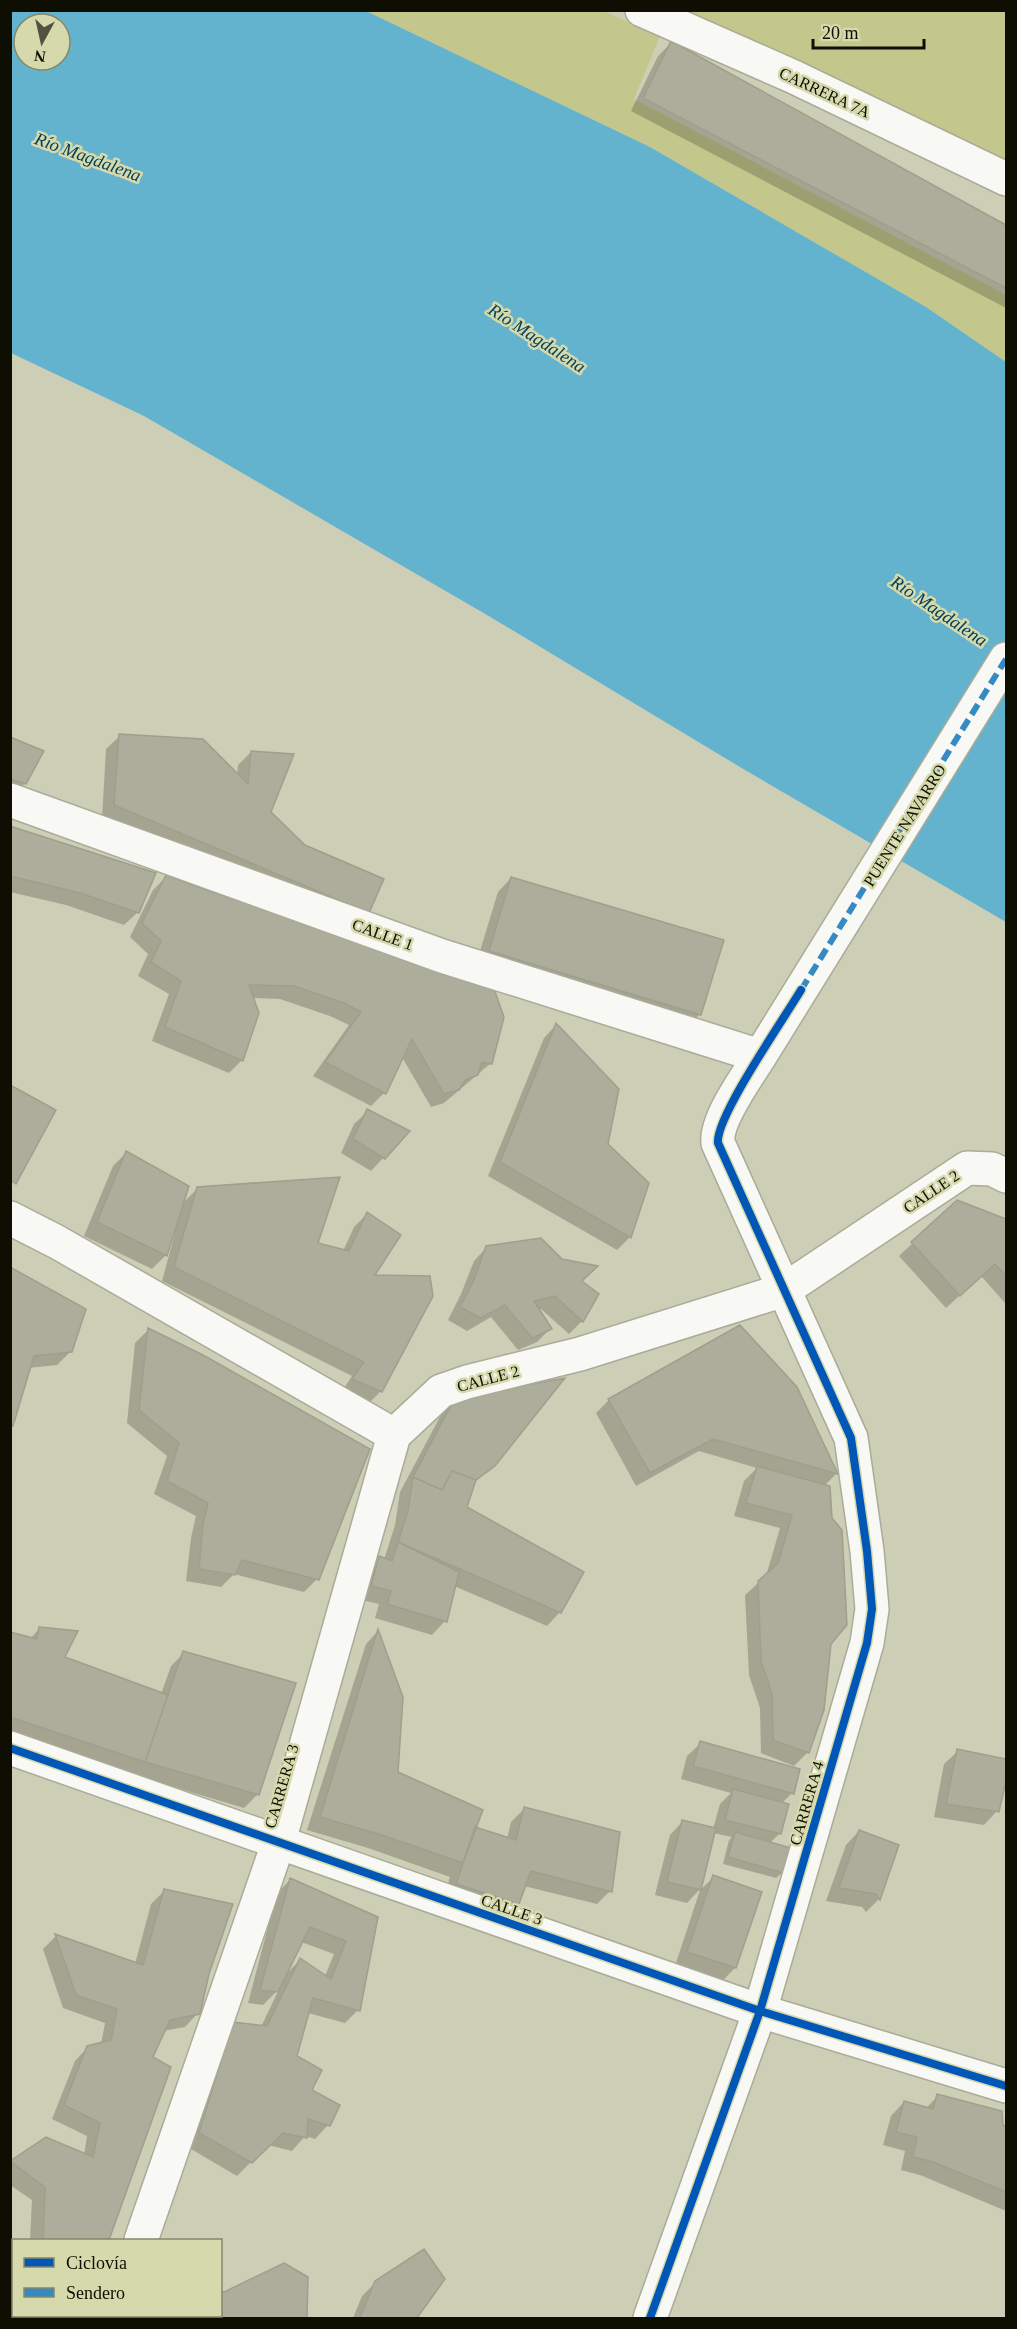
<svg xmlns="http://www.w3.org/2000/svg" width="1017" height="2329" viewBox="0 0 1017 2329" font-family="'Times New Roman',serif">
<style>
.green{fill:#c3c78b}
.water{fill:#64b3ce;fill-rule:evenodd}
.shadow{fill:#0003;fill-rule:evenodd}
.building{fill:#acad9a;stroke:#9e9f8c;stroke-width:1.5}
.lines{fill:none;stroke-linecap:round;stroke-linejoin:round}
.minor-casing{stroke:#aaab98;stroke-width:36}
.minor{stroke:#f8f8f4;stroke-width:33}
.quiet{stroke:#358ac4;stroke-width:6;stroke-dasharray:12 6;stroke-linecap:butt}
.cycleway-casing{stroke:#d5d9ac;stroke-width:11}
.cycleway{stroke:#0057b8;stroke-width:8}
.labels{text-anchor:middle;stroke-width:5;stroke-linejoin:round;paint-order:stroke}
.street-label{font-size:16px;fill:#0e0f02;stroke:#d5d9ac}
.water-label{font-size:18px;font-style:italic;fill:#00405a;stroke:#d5d9ac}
</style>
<rect width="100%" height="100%" fill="#cdceb6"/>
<path class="green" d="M366 11H604L660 36 634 99 1006 295V362L926 307 650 147Z
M686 11H1006V169L1002 167Z"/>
<path class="water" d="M11 11H366L650 147 926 307 1006 362V922L745 770 487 615 144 416 11 353ZM24 24H60V60H24Z"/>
<path class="shadow" d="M671 43 1006 227V308L631 111 658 56Z
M120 736 237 776 238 765 251 752 269 812 367 912 102 819 106 749Z
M10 738 25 783 12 796H10Z
M10 827 138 912 124 925 66 905 10 892Z
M166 877 491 1063 444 1103 431 1107 402 1057 384 1093 371 1106 313 1076 349 1025 330 1016 280 999 252 998 242 1060 229 1073 152 1041 169 994 138 976 148 954 130 937 153 890Z
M511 878 700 1014 687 1027 476 964 498 892Z
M556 1025 606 1145 630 1237 617 1250 488 1176 544 1038Z
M368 1111 384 1157 371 1171 341 1153 354 1124Z
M126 1153 182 1204 198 1188 316 1244 343 1251 354 1227 367 1214 373 1276 431 1296 381 1391 367 1405 341 1393 352 1376 162 1281 175 1233 173 1232 165 1256 152 1269 84 1236 113 1166Z
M957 1202 1006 1221V1304L981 1276 946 1308 899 1256Z
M487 1247 597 1295 582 1321 569 1334 541 1309H538L550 1329 537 1342 518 1350 491 1317 467 1331 448 1320 461 1294 474 1261Z
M10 1269 70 1352 57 1365 28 1368 10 1426Z
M148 1330 317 1579 304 1592 234 1574 221 1587 186 1581 191 1538 196 1516 154 1494 167 1456 127 1423 135 1343Z
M456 1400 494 1465 473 1484 465 1508 560 1612 547 1626 454 1586 445 1621 432 1635 375 1618 379 1604 358 1599 366 1571 380 1558 384 1560 395 1525 400 1492 442 1413Z
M609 1400 836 1474 824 1486 830 1643 808 1752 794 1766 761 1753 760 1708 749 1675 745 1595 766 1576 780 1528 734 1516 744 1481 757 1468 699 1451 636 1486 596 1413Z
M40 1628 63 1658 161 1694 171 1666 184 1653 258 1794 244 1808 131 1774 10 1735V1634L30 1639Z
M378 1631 396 1773 474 1829 507 1839 511 1822 524 1809 610 1891 597 1904 524 1886 517 1903 504 1916 444 1897 450 1877 368 1848 307 1830 366 1644Z
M701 1743 792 1793 782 1803 780 1833 770 1843 783 1872 776 1878 723 1864 729 1840 732 1837 713 1833 700 1889 687 1903 655 1895 670 1835 683 1821 713 1829 720 1804 731 1793 681 1779 687 1756Z
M958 1751 1006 1761V1775L997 1811 984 1825 934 1817 944 1764Z
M859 1831 897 1846 879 1899 866 1912 862 1907 826 1901 846 1845Z
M714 1877 735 1968 722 1981 675 1966 700 1890Z
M290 1880 377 1918 358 2010 345 2023 308 2013 295 2057 310 2091 328 2125 315 2139 305 2136 292 2151 268 2145 237 2176 186 2146 220 2037 261 2027 279 1989 263 2005 248 2003 277 1893ZM301 1942 334 1954 325 1976 300 1960 285 1975Z
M164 1891 208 1974 198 2013 185 2027 163 2031 151 2057 169 2067 108 2240H30L32 2200 10 2185V2163L46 2138 84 2155 87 2136 52 2119 75 2061 88 2047 101 2044 105 2023 63 2008 43 1949 56 1936 135 1964 151 1904Z
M938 2096 1006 2128V2211L920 2175 901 2170 905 2151 883 2145 891 2116 904 2102 926 2108Z
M307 2278 305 2318H144L145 2316H220L224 2294Z
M376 2282 422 2306 415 2318H353L362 2296Z"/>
<path class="building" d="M671 41 1006 225V288L643 98Z
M119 734 203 739 248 784 251 751 294 754 271 812 305 845 384 879 369 913 114 805Z
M10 737 44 751 26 784 10 779Z
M10 826 156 873 139 913 80 893 10 876Z
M166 875 209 891 493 986 504 1017 492 1064 482 1062 478 1075 465 1080 459 1090 444 1094 412 1039 386 1094 325 1062 361 1012 344 1003 294 986 249 985 259 1013 243 1061 165 1027 181 981 151 962 161 941 142 923Z
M511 877 724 940 701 1015 489 951Z
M556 1023 619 1089 608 1144 649 1183 631 1238 500 1162Z
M10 1085 56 1110 16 1184 10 1180Z
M367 1109 410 1131 385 1159 353 1139Z
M126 1151 189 1186 167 1256 97 1222Z
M340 1177 318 1243 349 1251 367 1212 401 1235 375 1275 430 1276 433 1296 382 1392 352 1379 364 1362 174 1267 197 1187Z
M957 1200 1006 1219V1276L995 1264 960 1296 911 1242Z
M541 1238 562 1259 598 1266 582 1281 599 1294 583 1322 555 1296 534 1301 552 1329 532 1338 505 1305 481 1318 460 1307 474 1280 486 1246Z
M10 1267 86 1309 72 1352 34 1356 13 1426H10Z
M740 1325 797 1387 838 1474 713 1439 650 1473 608 1399Z
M148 1328 203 1355 370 1449 319 1580 242 1560 235 1575 199 1569 203 1523 208 1503 167 1481 179 1443 139 1410Z
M565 1378 495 1466 476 1480 452 1471 442 1490 413 1477 455 1398Z
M757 1466 830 1486 832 1518 842 1530 847 1625 831 1644 824 1710 809 1753 773 1740 772 1694 761 1661 758 1581 778 1563 792 1515 746 1503Z
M452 1471 476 1480 467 1507 584 1572 561 1613 398 1542 408 1511 413 1477 442 1490Z
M398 1542 459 1572 447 1622 387 1604 391 1591 371 1586 379 1556 392 1561Z
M39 1627 78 1631 65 1657 168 1695 145 1762 10 1717V1632L37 1639Z
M378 1629 403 1697 398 1772 483 1810 463 1863 382 1835 320 1817Z
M183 1651 296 1683 259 1795 145 1762Z
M700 1741 800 1769 794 1794 693 1766Z
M957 1749 1006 1759V1781L999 1812 946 1804Z
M733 1789 789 1804 781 1834 725 1820Z
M524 1807 620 1832 612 1892 531 1871 519 1904 456 1884 475 1827 516 1840Z
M682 1820 716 1828 701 1890 667 1882Z
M859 1830 899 1845 880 1900 876 1894 839 1888Z
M735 1832 791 1848 784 1873 728 1857Z
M713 1875 762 1892 736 1968 687 1952Z
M290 1878 378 1917 360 2011 313 1998 297 2056 322 2070 312 2090 340 2105 330 2126 308 2119 307 2138 283 2133 252 2163 199 2133 233 2022 267 2026 300 1958 331 1979 346 1941 310 1927 278 1992 260 1990Z
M164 1889 233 1904 209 1974 200 2014 170 2020 153 2057 171 2067 109 2240H43L45 2187 10 2161 46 2137 93 2157 100 2123 64 2105 87 2046 111 2040 117 2009 76 1995 55 1934 143 1965Z
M937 2094 1002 2111 1003 2125 1006 2127V2192L933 2162 913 2157 917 2137 896 2132 904 2101 933 2109Z
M424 2249 445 2279 417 2318H360L375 2281Z
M284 2263 308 2277 307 2318H196L187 2316H220V2291L224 2292Z"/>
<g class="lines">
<g class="minor-casing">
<path id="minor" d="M642 10 794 77 1006 179
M10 800 442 956 760 1056
M10 1218 57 1242 394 1435
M394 1435 441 1391 467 1382 580 1354 784 1290 967 1168 992 1169 1006 1176
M10 1748 760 2011 1006 2086
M141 2240 279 1841 394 1435
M10 2293 14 2294
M80 2316 89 2318
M114 2318 115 2316
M650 2318 760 2011 867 1643 872 1609 867 1551 851 1438 718 1143C715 1120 747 1077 760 1056L1006 659"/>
</g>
<use href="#minor" class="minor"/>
<path class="quiet" d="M801 990 1006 659"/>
<g class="cycleway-casing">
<path id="cycleway" d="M10 1748 760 2011 1006 2086
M650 2318 760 2011 867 1643 872 1609 867 1551 851 1438 718 1143C715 1118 785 1017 801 990"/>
</g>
<use href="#cycleway" class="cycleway"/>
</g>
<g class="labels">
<g class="street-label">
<text transform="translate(825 92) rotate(25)" y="6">CARRERA 7A</text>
<text transform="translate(904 825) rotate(-58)" y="6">PUENTE NAVARRO</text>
<text transform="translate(383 934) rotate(20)" y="6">CALLE 1</text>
<text transform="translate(931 1191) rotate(-34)" y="6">CALLE 2</text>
<text transform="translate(488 1378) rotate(-15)" y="6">CALLE 2</text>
<text transform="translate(281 1786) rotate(-74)" y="6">CARRERA 3</text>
<text transform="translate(806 1803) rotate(-74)" y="6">CARRERA 4</text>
<text transform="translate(512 1909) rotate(19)" y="6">CALLE 3</text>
</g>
<g class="water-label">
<text transform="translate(88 157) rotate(20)" y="6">Río Magdalena</text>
<text transform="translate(537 338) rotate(33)" y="6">Río Magdalena</text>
<text transform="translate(939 611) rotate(34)" y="6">Río Magdalena</text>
</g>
</g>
<rect width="1017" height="2329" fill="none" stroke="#0e0f02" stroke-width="24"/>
<rect x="12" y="2239" width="210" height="78" fill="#d5d9ac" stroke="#858868" stroke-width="1.5"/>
<rect x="24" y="2258" width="30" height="9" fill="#0057b8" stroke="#858868" stroke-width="1.5"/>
<text x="66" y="2269" font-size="18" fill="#0e0f02">Ciclovía</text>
<rect x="24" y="2288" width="30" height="9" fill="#358ac4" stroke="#858868" stroke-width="1.5"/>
<text x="66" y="2299" font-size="18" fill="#0e0f02">Sendero</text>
<g transform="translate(42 42) rotate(188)"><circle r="28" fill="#d5d9ac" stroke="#858868" stroke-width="1.5"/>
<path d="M0-4.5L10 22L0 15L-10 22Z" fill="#515241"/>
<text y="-9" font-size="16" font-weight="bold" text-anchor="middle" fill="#0e0f02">N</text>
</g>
<path d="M813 39v9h111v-9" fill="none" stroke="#0e0f02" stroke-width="3"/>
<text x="822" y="39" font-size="18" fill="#0e0f02" stroke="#d5d9ac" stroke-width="4.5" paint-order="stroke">20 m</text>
</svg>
